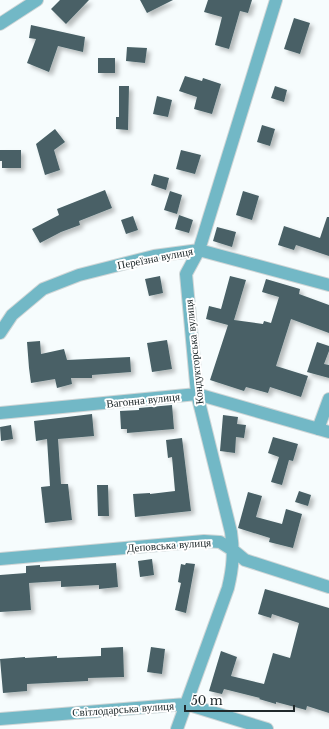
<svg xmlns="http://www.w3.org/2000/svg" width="329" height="729" viewBox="0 0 329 729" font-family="'Libre Baskerville',serif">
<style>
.building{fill:#486166;filter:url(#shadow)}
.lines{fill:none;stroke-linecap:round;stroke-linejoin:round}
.minor-casing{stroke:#cfd6d7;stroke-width:14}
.minor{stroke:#72b8c6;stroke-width:12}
.labels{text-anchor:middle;stroke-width:4;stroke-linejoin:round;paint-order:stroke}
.street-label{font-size:11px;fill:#202a2c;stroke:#fff}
</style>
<defs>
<filter id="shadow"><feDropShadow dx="3.5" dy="3.5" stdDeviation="2" flood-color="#0004"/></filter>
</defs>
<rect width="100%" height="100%" fill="#f6fcfd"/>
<path class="building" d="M60 0H89L66 24 51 9Z
M140 0H173L147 13Z
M208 0H252L248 13 240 11 229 49 215 45 222 17 204 12Z
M294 18 310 23 300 54 284 49Z
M31 25 85 37 83 52 58 46 49 72 27 63 36 39 29 38Z
M127 47 147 48 145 63 126 61Z
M98 58H115V73H98Z
M185 76 202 81 203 78 221 84 212 114 194 109 197 97 179 91Z
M119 86H129L128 130 116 129V117H119Z
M275 86 287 90 284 102 271 98Z
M157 96 172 100 168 117 153 114Z
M262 125 275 129 270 146 257 142Z
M55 129 65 142 54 150 60 170 45 175 36 144Z
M0 150H21V168H2V161H0Z
M181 150 201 155 195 174 176 169Z
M154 174 169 178 166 190 151 185Z
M105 190 112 208 79 221 80 225 61 232 40 243 32 229 59 215 57 209Z
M170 191 182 195 177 214 164 210Z
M243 191 259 196 252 220 236 215Z
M179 215 193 220 189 233 175 229Z
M133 216 138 230 126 234 121 220Z
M327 217H329V256L296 245 294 250 278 245 284 226 320 238Z
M217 227 236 232 232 247 213 241Z
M160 276 163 293 149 296 145 279Z
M230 276 246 280 234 320 263 324 264 321 271 323 279 297 262 292 266 279 300 289 299 294 329 305V333L291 319 276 366 308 376 301 397 270 387 268 393 246 387 244 391 210 380 228 325 206 319 209 306 221 309Z
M167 340 172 369 152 372 147 343Z
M40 341 41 354 64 349 67 360 130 357 131 372 92 375V378H71L72 384 57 388 55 379 31 383 29 368 27 342Z
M317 342 329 346V351L324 364 329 365V378L307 372Z
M172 405 174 429 127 433V429H121L120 411 139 410V408Z
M92 414 94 436 58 439 61 484H68L72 520 45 523 41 487 50 486 47 439 36 441 34 421Z
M223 415 238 417 237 424 246 425 244 438 236 437 235 453 220 451Z
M11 425 13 439 1 441 0 427Z
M273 437 298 444 293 461 289 460 282 485 271 482 279 457 268 453Z
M182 438 191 511 135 517 133 494 150 493V494L175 491 172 457 168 458 166 440Z
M97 485H108L109 516H98Z
M299 491 311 495 308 506 295 502Z
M248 492 262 496 256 517 282 524 286 509 302 514 293 548 269 542 270 538 238 528Z
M152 559 154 575 140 577 138 561Z
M116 563 118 587 99 589V585L61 587V581L29 583 31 610 0 612V575L26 573V566L40 565V567Z
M186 563 195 564 186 613 175 610 181 583 178 582 181 564 185 565Z
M265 589 329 608V713L307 706 306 710 276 702V704L259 699 260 698 224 689 222 694 209 691 221 651 237 657 231 676 264 684 273 653 290 658 299 623 272 614 271 618 258 614Z
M123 647 124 677 88 678V681L27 684V691L3 693 0 659 25 657V658L57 656V658L101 656V648Z
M151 647 165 649 162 674 147 672Z"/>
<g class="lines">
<g class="minor-casing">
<path id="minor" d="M0 24 37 0
M0 333 12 315 43 289 79 275 154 256 199 250 329 285
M0 413 197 394 329 432
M318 429 329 399
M0 559 204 541 220 542 234 551 245 560 329 587
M0 719 186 704 267 729
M177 729 228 588C233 567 234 553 231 532L197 394 186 274 199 250 276 0"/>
</g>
<use href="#minor" class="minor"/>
</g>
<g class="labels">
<g class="street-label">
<text transform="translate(155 258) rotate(-11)" y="4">Переїзна вулиця</text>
<text transform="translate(194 352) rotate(-96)" y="4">Кондукторська вулиця</text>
<text transform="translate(143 400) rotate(-6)" y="4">Вагонна вулиця</text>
<text transform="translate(169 545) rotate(-4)" y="4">Деповська вулиця</text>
<text transform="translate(123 709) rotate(-4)" y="4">Світлодарська вулиця</text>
</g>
</g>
<path d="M185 705v6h109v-6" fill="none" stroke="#202a2c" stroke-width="2"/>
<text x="191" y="705" font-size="12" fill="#202a2c" stroke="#ffffff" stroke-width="3" paint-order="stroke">50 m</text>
</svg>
